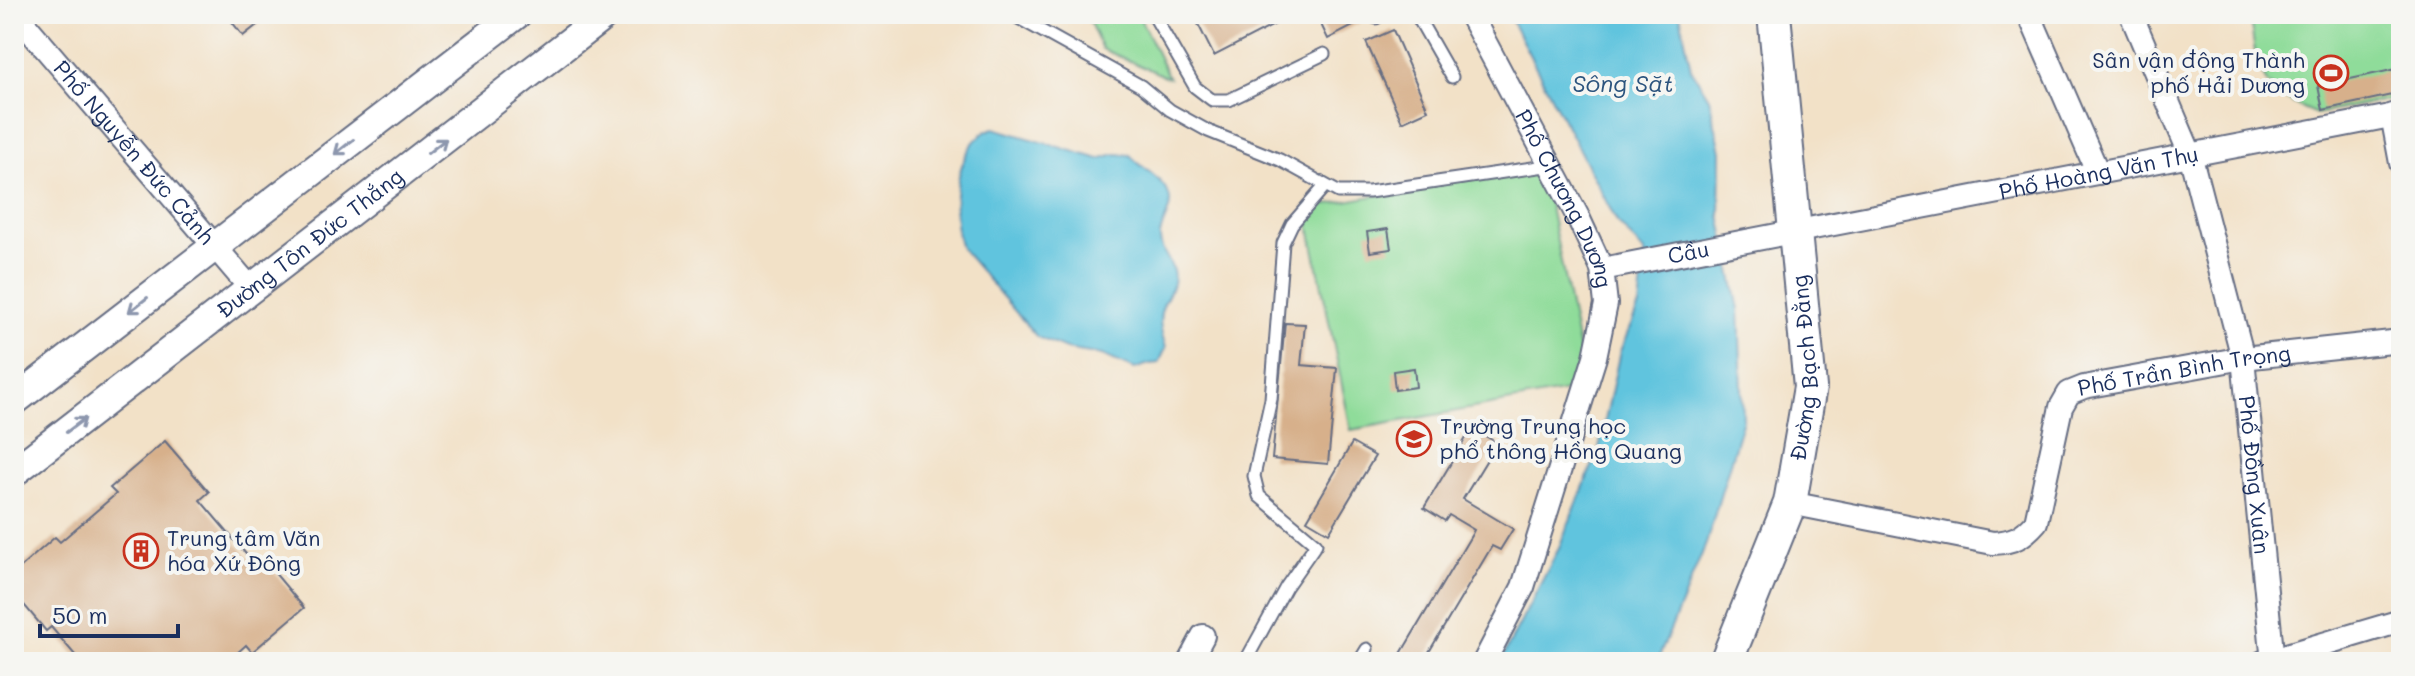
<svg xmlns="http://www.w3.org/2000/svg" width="2415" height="676" viewBox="0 0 2415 676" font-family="Mali,sans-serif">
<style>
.green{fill:#8fdc9a;stroke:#55867c;stroke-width:2}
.water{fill:#60c4de;stroke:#3e7a9e;stroke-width:2}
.building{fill:#d7b08b}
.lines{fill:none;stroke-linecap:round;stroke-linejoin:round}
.service-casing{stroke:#666d83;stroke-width:15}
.minor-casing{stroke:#666d83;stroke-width:26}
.tertiary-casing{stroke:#666d83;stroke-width:32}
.secondary-casing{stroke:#666d83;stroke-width:36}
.service{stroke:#fff;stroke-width:11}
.minor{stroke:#fff;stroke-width:22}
.tertiary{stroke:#fff;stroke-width:28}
.secondary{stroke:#fff;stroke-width:32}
.oneway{stroke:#8d97ae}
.labels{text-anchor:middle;stroke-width:8;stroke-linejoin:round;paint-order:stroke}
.poi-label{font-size:22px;fill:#1b2f5e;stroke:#f6f6f2;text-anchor:start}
.street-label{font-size:22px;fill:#1b2f5e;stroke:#f6f6f2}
.water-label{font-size:24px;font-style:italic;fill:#2c547e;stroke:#f6f6f2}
</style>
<rect width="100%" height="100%" fill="#f6f6f2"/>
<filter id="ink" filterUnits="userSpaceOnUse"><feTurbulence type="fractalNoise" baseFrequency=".0125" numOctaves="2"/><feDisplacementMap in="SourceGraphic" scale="16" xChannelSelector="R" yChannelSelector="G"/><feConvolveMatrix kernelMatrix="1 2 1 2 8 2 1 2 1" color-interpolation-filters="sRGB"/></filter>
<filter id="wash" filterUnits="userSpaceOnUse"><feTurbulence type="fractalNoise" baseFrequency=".006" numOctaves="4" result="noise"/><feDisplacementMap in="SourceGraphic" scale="32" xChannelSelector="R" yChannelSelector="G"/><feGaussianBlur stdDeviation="1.8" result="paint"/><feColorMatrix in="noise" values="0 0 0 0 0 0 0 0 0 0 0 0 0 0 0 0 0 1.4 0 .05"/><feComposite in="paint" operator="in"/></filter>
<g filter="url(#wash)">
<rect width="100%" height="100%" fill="#f2e1c7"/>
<path class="green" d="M1086 14H1138L1169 78 1102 49Z
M2249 14H2401V97L2316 114 2300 107 2281 96 2267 83 2257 64Z
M1530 168 1545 182 1581 361 1573 390 1351 430 1306 208Z"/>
<path class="water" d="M1508 14H1680L1691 69 1709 98 1721 151 1720 215 1739 310 1743 419 1706 544 1657 662H1500L1558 550 1599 449 1620 351 1639 306 1645 253 1617 222Z
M994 128 1099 159 1115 154 1130 155C1140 167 1158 175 1166 189 1177 206 1162 219 1160 236 1159 250 1170 259 1173 271 1176 285 1168 294 1163 306 1157 321 1162 334 1166 348L1159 363 1149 364 1135 369 1102 355 1066 349 1037 337 961 248C949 215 954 140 994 128Z"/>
<g id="blocks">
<path class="building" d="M226 14H271L243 36Z
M1193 14H1295L1214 56Z
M1316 14H1366L1367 19 1328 39Z
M1393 30 1428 110 1402 122 1366 42Z
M2401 68V93L2323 110 2318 86Z
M1388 229 1391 249 1370 252 1367 232Z
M1285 323 1305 324 1301 365 1337 368 1328 464 1272 459Z
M1414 368 1416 387 1395 390 1393 371Z
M1472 428 1497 443 1463 499 1513 529 1500 550 1492 546 1423 662H1396L1472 534 1474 530 1449 515 1445 521 1424 508Z
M165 441 209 492 200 500 257 567 264 560 304 608 252 652 246 645 227 662H81L51 627 46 631 14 593V573L55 537 60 542 116 494 110 488Z
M1352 443 1375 456 1329 533 1307 520Z"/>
</g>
</g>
<g filter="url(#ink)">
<use href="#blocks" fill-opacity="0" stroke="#666d83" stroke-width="2"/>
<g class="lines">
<g class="service-casing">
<path id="service" d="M1011 14 1141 86 1170 110 1208 131 1280 160 1338 192H1369L1552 165
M1153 14 1195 87 1212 100H1229L1324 54
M1374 14 1376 18 1383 14
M1416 14 1452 77
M1245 662 1286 587 1316 544 1259 496 1254 476 1271 399 1283 243 1292 224 1325 186
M1359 662 1367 649"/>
</g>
<g class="minor-casing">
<g id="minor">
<path id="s1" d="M16 14 252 290"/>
<path id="s2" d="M1470 14 1578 217 1602 269 1606 304 1595 357 1523 587 1484 662"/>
<path d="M2029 14 2098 173"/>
<path id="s3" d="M2131 14 2190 154 2243 358 2273 662"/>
<path d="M2392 115 2401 163"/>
<path id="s4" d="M1602 269 2401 114"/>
<path id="s5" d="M1790 503 1993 543C2013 542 2023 537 2036 522L2061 407 2069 393 2084 387 2243 358 2401 341"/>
<path d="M1189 662 1203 636"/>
<path d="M2263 662 2401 621"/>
</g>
</g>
<g class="tertiary-casing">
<g id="tertiary">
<path d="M14 401 517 14"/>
<path id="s6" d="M14 472 606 14"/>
</g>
</g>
<g class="secondary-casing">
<g id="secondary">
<path id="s7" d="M1726 662 1790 503 1810 387 1774 14"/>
</g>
</g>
<use href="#service" class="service"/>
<use href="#minor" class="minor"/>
<use href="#tertiary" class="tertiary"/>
<use href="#secondary" class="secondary"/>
</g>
<defs><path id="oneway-shaft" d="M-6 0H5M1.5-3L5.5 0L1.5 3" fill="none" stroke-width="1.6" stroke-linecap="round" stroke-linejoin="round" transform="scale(2)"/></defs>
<g class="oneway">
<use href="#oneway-shaft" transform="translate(437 146) rotate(-38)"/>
<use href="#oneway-shaft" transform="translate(344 147) rotate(142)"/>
<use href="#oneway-shaft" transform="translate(138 305) rotate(142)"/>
<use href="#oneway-shaft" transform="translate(76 425) rotate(-37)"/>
</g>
</g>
<defs>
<g id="stadium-ring" transform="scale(1.8)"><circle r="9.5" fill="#f6f6f2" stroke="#c8321e" stroke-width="1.5"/><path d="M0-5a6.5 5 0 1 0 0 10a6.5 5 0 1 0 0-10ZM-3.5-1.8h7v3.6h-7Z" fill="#c8321e"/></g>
<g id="school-ring" transform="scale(1.8)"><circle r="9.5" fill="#f6f6f2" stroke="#c8321e" stroke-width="1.5"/><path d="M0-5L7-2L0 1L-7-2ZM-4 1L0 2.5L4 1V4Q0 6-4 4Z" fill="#c8321e"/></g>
<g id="building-ring" transform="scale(1.8)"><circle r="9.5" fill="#f6f6f2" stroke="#c8321e" stroke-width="1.5"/><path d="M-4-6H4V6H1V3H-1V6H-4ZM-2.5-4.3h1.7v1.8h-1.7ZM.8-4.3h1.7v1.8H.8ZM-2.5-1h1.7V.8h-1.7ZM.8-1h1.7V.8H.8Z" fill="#c8321e"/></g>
</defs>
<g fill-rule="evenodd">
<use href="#stadium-ring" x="2331" y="73"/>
<use href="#school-ring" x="1414" y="439"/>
<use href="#building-ring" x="141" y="551"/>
</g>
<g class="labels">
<g class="poi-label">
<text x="2305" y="68" text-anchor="end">Sân vận động Thành<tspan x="2305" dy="25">phố Hải Dương</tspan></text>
<text x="1440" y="434">Trường Trung học<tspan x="1440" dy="25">phổ thông Hồng Quang</tspan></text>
<text x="167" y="546">Trung tâm Văn<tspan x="167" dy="25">hóa Xứ Đông</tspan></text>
</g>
<g class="street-label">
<text dy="8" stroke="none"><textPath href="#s1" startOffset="182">Phố Nguyễn Đức Cảnh</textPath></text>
<text dy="8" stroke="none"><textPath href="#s4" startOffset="506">Phố Hoàng Văn Thụ</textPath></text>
<text dy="8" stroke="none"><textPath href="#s2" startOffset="208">Phố Chương Dương</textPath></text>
<text dy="8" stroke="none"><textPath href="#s6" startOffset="374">Đường Tôn Đức Thắng</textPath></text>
<text dy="8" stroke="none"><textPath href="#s4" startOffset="88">Cầu</textPath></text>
<text dy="8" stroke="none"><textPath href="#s7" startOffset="308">Đường Bạch Đằng</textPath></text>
<text dy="8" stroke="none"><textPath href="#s5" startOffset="508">Phố Trần Bình Trọng</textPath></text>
<text dy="8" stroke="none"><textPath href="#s3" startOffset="480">Phố Đồng Xuân</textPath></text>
</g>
<g class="water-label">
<text x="1623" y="92">Sông Sặt</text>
</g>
</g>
<rect width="2415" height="676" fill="none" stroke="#f6f6f2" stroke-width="48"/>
<path d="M40 624v12h138v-12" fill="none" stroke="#1b2f5e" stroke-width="4"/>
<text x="52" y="624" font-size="24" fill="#1b2f5e" stroke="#f6f6f2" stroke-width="6" paint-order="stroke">50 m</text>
</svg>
